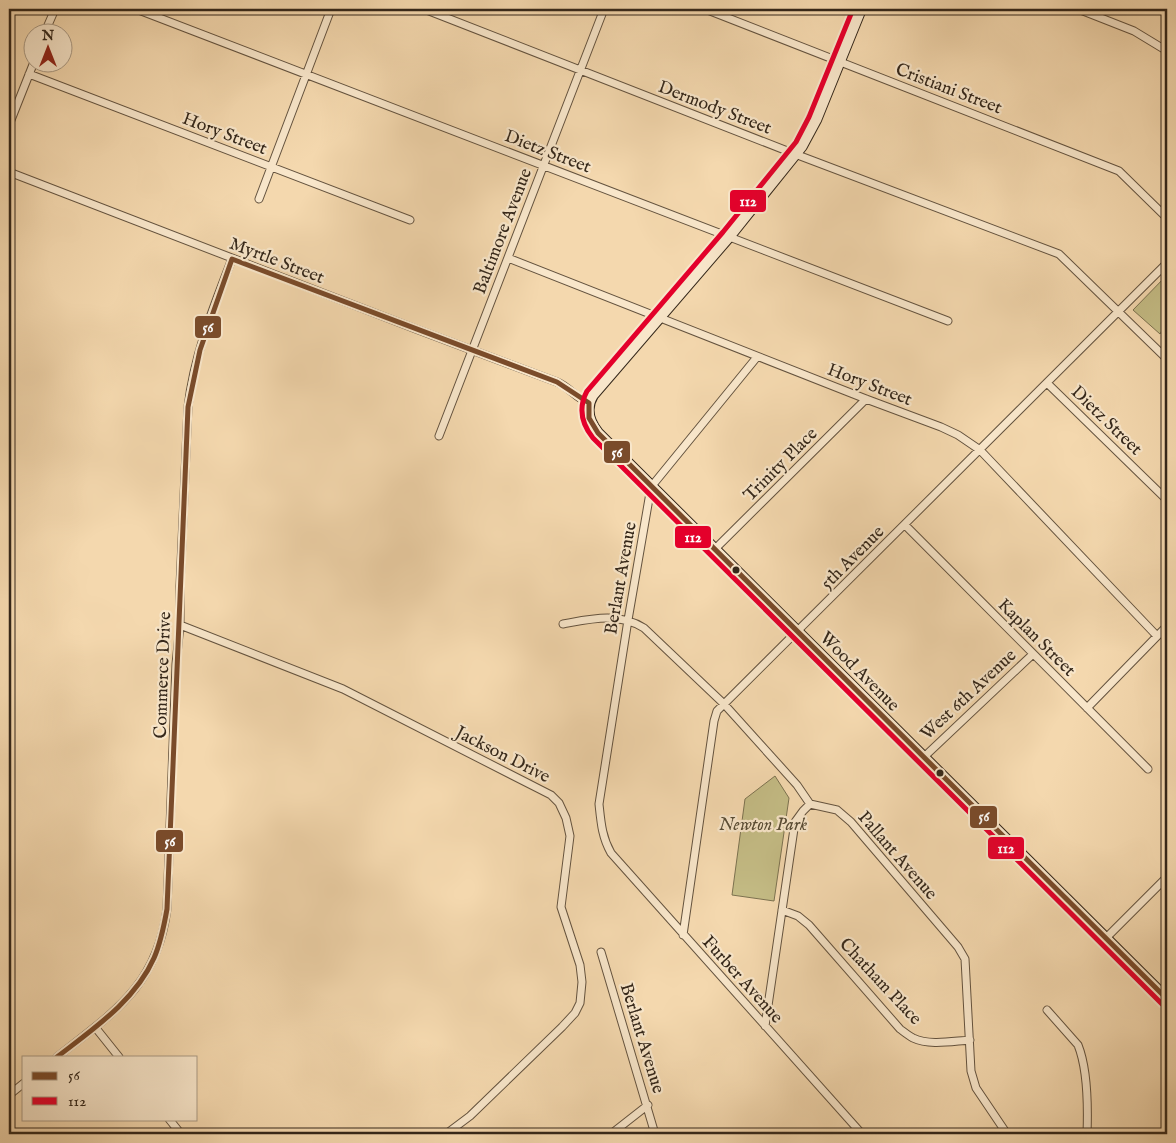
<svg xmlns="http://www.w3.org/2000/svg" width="1176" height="1143" viewBox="0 0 1176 1143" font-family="'IM FELL English',serif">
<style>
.green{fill:#c4bc85;stroke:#7c7250}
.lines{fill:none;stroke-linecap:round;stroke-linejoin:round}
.minor-casing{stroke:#64533f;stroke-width:9}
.secondary-casing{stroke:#34271a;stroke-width:12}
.minor{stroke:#f8e6ca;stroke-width:7}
.secondary{stroke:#f8e6ca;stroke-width:10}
.bus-1-casing{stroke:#f8e6ca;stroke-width:9}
.bus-2-casing{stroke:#f8e6ca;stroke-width:9}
.bus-1{stroke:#7a4b2a;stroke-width:5}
.bus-2{stroke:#e4002b;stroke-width:5}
.bus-dot{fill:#34271a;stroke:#f8e6ca;stroke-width:2}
.labels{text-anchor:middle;stroke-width:4.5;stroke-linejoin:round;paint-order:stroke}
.street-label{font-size:18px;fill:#34271a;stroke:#f8e6ca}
.park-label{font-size:18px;font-style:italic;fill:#584c35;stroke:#f8e6ca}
.line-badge{stroke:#f8e6ca;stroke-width:2}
.badge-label{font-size:14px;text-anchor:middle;font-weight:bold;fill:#fff}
</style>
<rect width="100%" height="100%" fill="#f4d8ae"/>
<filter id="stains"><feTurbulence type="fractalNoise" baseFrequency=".004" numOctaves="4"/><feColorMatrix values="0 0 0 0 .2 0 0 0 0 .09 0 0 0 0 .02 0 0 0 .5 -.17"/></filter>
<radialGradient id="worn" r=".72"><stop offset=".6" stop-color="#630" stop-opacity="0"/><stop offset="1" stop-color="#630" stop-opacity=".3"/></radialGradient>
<path class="green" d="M1167 275V321L1160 334 1133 310Z
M775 776 789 798 774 901 732 895 745 799Z"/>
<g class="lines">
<g class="minor-casing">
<path id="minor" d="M136 9 948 321
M424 9 795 154 1059 254 1167 359
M705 9 1119 171 1167 218
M1078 9 1134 31 1167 51
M45 32 55 9
M29 74 410 220
M9 125 34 62
M9 172 416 329 557 382C569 387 577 399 589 403
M259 199 331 9
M508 258 866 399 941 427 958 435 980 450 1157 636
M757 357 651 487 628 620 599 804C601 823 602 837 611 853L862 1134
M1047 383 1167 500
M439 436 604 9
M905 525 1148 769
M715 549 866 399
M563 624C591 619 618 612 644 628L724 704 797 785 810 804 837 810 851 822 958 947 965 959 971 1071 976 1088 1007 1134
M180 625 343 689 551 795 559 803 566 818 570 836 561 907 580 965 582 982 580 1003 575 1013 562 1027 470 1116 446 1134
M1087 708 1167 626
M924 757 1033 654
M782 910 798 916 809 925 900 1029C904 1032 909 1036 913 1038 930 1046 953 1041 970 1040
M683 935 714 721 717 711 1167 263
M1106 938 1167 877
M601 952 655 1134
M1047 1010 1078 1045C1088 1070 1088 1107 1087 1134
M765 1026 795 822 803 811 810 804
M95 1027 119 1057
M57 1057C114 1012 157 986 167 909L176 664 180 625V586L188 407C194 355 213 308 232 259
M9 1095 24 1083
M169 1119 181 1134
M611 1134 648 1105"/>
</g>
<g class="secondary-casing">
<path id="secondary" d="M861 9 816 120 802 146 729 237 593 395C585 408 589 422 598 433L1167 999"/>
</g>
<use href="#minor" class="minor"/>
<use href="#secondary" class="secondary"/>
<g class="bus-1-casing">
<path id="bus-1" d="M57 1057C93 1029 135 1001 154 958 161 942 164 926 167 909L188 407 200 350 232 259 557 382 589 403V418L598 433 1167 999"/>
</g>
<g class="bus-2-casing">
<path id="bus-2" d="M853 9 809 117 796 142 723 232 587 391C578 408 581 423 593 438L1162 1004"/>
</g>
<use href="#bus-1" class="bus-1"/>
<use href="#bus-2" class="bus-2"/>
</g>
<g class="bus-dot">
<circle cx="736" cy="570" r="4.5"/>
<circle cx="940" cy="773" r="4.5"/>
</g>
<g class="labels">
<g class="street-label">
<text transform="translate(949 88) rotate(21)" y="6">Cristiani Street</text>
<text transform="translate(715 107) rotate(21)" y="6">Dermody Street</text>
<text transform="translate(225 133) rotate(21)" y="6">Hory Street</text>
<text transform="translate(548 151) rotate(21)" y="6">Dietz Street</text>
<text transform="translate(502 231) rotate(-69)" y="6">Baltimore Avenue</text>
<text transform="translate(277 260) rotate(21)" y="6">Myrtle Street</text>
<text transform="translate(870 384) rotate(21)" y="6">Hory Street</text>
<text transform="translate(1107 420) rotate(44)" y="6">Dietz Street</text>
<text transform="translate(780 464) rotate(-45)" y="6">Trinity Place</text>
<text transform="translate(852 557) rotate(-45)" y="6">5th Avenue</text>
<text transform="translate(620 578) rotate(-80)" y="6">Berlant Avenue</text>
<text transform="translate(1037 637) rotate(45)" y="6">Kaplan Street</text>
<text transform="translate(860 671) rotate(45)" y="6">Wood Avenue</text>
<text transform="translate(162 675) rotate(-88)" y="6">Commerce Drive</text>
<text transform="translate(968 694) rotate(-43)" y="6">West 6th Avenue</text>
<text transform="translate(503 754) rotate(27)" y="6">Jackson Drive</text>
<text transform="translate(898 855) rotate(49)" y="6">Pallant Avenue</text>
<text transform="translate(743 979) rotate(48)" y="6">Furber Avenue</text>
<text transform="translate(881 981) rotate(47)" y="6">Chatham Place</text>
<text transform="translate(643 1038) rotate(73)" y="6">Berlant Avenue</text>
</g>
<g class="park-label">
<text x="763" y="830">Newton Park</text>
</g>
</g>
<g class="line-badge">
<rect x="729" y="189" width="38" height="24" rx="5" fill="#e4002b"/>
<rect x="194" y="315" width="28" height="24" rx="5" fill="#7a4b2a"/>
<rect x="603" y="440" width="28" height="24" rx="5" fill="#7a4b2a"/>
<rect x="674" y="525" width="38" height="24" rx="5" fill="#e4002b"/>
<rect x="969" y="805" width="29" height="24" rx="5" fill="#7a4b2a"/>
<rect x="155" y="829" width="29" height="24" rx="5" fill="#7a4b2a"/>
<rect x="987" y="836" width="38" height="24" rx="5" fill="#e4002b"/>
</g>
<g class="badge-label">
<text x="748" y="206">112</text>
<text x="208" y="332">56</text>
<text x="617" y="457">56</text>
<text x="693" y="542">112</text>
<text x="984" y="821">56</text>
<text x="170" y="846">56</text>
<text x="1006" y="853">112</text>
</g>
<rect width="1176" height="1143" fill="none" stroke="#f4d8ae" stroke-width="30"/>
<rect x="10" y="10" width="1156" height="1123" fill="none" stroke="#34271a" stroke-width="2.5"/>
<rect x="15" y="15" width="1146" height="1113" fill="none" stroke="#34271a"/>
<rect x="22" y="1056" width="175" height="65" fill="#f8e6ca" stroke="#aa9a84"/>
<rect x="32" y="1072" width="25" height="8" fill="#7a4b2a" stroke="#aa9a84"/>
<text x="68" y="1080" font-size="15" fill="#34271a">56</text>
<rect x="32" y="1097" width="25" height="8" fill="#e4002b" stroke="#aa9a84"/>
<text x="68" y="1106" font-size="15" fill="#34271a">112</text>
<g transform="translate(48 48)"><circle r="24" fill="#f8e6ca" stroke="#aa9a84"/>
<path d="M0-4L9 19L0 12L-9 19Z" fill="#8f2418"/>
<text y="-8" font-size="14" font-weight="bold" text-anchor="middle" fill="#34271a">N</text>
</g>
<rect width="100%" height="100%" filter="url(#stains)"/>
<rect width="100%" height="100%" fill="url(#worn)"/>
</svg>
